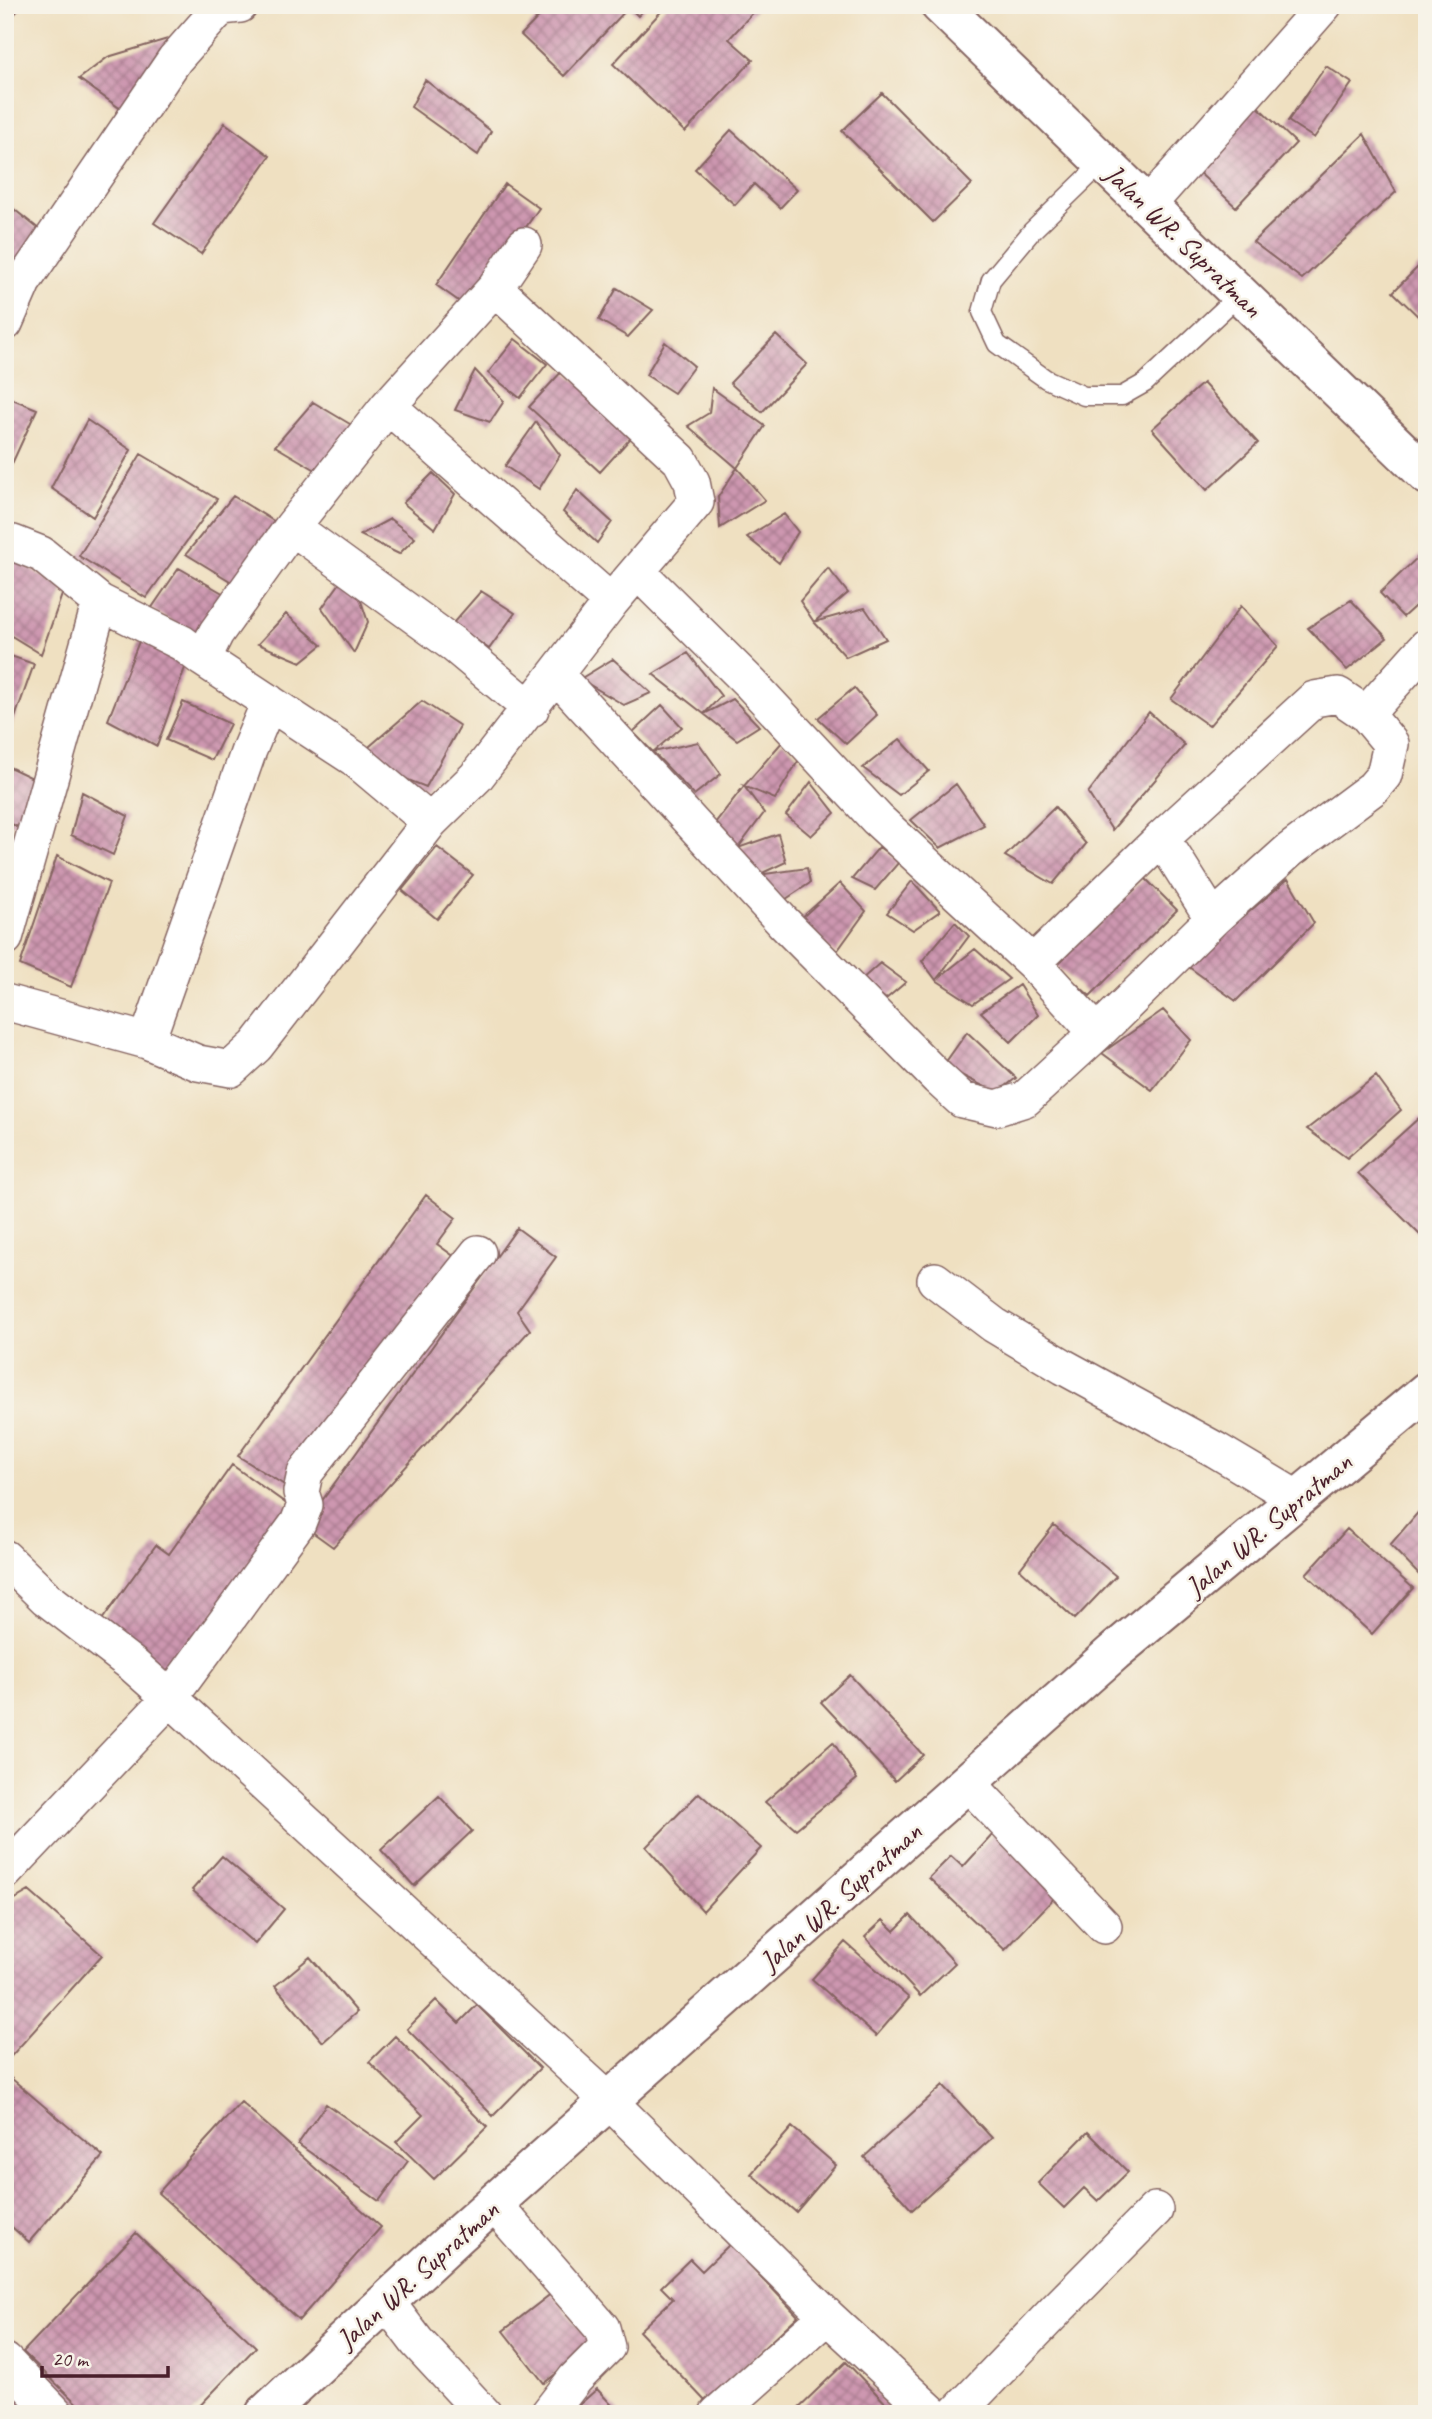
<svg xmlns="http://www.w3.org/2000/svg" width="1432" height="2419" viewBox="0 0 1432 2419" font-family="Caveat,sans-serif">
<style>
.building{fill:url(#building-cross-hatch)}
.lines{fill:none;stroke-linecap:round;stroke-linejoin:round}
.service-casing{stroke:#846360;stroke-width:21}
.minor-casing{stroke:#846360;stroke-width:38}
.primary-casing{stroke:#846360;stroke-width:42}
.service{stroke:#fff;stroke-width:18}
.minor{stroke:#fff;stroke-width:35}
.primary{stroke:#fff;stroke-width:38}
.labels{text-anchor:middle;stroke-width:5;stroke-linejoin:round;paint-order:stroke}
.street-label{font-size:28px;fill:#4a1f2b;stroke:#f7f3e8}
</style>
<defs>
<pattern id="building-cross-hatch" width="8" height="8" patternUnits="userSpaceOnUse" patternTransform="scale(1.75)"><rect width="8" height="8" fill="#cd97b0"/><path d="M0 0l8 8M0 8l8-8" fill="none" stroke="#a87b8f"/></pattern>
</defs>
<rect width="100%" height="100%" fill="#f7f3e8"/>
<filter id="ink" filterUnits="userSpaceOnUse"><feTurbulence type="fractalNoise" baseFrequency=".0143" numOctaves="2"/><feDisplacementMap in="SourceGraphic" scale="14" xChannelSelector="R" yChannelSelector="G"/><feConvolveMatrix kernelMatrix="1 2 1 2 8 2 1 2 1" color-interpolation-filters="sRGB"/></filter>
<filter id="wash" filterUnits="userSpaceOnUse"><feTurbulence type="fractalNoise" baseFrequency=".00686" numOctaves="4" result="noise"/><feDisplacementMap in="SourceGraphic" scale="28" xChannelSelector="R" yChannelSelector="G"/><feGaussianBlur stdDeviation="1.57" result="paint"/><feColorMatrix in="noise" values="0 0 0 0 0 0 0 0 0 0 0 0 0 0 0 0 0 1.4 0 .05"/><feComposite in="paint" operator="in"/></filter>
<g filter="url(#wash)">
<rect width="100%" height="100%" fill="#efe0c1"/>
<g id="blocks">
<path class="building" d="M5 5H23L5 24Z
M550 5H648L638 16 629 7 564 76 521 35Z
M667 5H760L729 39 753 60 685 132 613 64Z
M184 34 125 112 79 79 108 57Z
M1326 66 1352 83 1314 138 1288 121Z
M425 80 491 131 478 155 411 107Z
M882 93 972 184 933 222 842 131Z
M1255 104 1296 143 1236 207 1194 168Z
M225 123 270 156 201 254 154 223Z
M731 130 797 190 780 208 754 184 735 205 695 169Z
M1364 134 1396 192 1302 279 1253 242Z
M505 184 539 208 470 309 436 285Z
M5 202 45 234 5 286Z
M1427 258V325L1393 292Z
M617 288 653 310 628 337 599 320Z
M776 335 807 364 762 412 730 383Z
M515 339 547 364 520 398 488 373Z
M665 342 694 366 674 393 646 375Z
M475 370 504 401 490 422 455 410Z
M563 370 639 429 600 472 529 407Z
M1203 383 1258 443 1207 490 1152 429Z
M712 388 765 426 737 468 765 500 720 528 718 497 737 468 688 426 709 413Z
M5 396 37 409 5 479Z
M313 402 360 430 331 479 275 446Z
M87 420 131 450 93 517 51 488Z
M536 422 560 455 539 489 505 466Z
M141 454 217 499 146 598 79 556Z
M433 473 455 494 435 529 403 503Z
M577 490 612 522 597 543 563 512Z
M233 496 280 525 235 584 186 554Z
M784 514 798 532 779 563 747 537Z
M390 519 415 538 399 554 360 535Z
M1420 555 1427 561V595L1403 617 1380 593Z
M14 559 64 589 41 654 5 632V580Z
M179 568 226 595 199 638 151 609Z
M828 568 848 593 814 622 800 601Z
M350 569 368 622 354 653 322 608Z
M481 591 515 613 489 649 453 623Z
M1351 600 1387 638 1347 670 1308 628Z
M1241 606 1278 646 1209 726 1171 699Z
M865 608 886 639 846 657 814 622Z
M286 614 322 645 301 662 258 644Z
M140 639 186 665 157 746 108 720Z
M688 653 721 696 704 714 733 699 759 726 737 740 704 714 653 674Z
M5 654 34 664 7 740 5 739Z
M613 659 651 693 624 705 580 679Z
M854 688 877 715 846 744 818 718Z
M422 701 460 726 426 787 355 759Z
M183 702 230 724 212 760 166 740Z
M662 705 682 727 653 752 633 732Z
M1149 712 1185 745 1112 830 1088 793Z
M900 739 929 771 899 795 863 768Z
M783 741 800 758 775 799 744 786 764 813 738 848 778 834 786 862 758 875 807 868 810 883 783 901 712 827 744 786Z
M698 742 721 774 694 795 653 752Z
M5 765 43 783 22 829 5 821Z
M811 782 835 813 811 836 786 815Z
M956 784 984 825 940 848 911 820Z
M82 792 128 816 113 855 71 835Z
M1055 807 1086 844 1053 884 1005 856Z
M5 846 23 854 5 896Z
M437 847 473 875 437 919 402 890Z
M879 847 899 862 875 890 852 879Z
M57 856 109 883 71 987 20 965Z
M1145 878 1177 910 1090 996 1053 963 1096 927Z
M1288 879 1314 923 1236 1001 1186 965Z
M912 881 940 911 913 930 887 913Z
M840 883 866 911 835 954 798 921Z
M955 922 969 936 936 980 922 961Z
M975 949 1009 979 973 1004 936 980Z
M880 963 906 982 886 999 861 980Z
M1019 985 1038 1015 1011 1042 981 1012Z
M1163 1010 1191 1040 1152 1090 1102 1053Z
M967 1032 1016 1078 997 1093 943 1066Z
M1376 1076 1401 1110 1347 1158 1307 1129Z
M1420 1117 1427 1124V1242L1358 1173Z
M426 1195 456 1218 437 1244 459 1260 286 1486 238 1456Z
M517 1228 556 1257 517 1311 530 1330 333 1547 304 1526Z
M232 1465 291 1507 165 1682 94 1631 156 1545 169 1554Z
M1427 1502V1583L1390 1545Z
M1054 1525 1116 1576 1075 1619 1020 1569Z
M1347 1529 1413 1588 1372 1634 1306 1574Z
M850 1675 923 1755 895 1781 821 1702Z
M833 1742 857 1779 796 1829 765 1802Z
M699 1793 761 1848 703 1911 646 1847Z
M439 1796 472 1831 414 1886 381 1850Z
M994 1833 1058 1894 1005 1950 929 1878 951 1856 963 1867Z
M222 1856 284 1909 255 1944 192 1890Z
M29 1891 102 1955 5 2063V1905Z
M910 1915 955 1963 920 1996 865 1937 883 1920 894 1931Z
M845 1942 909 1998 876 2036 812 1979Z
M310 1957 357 2012 323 2042 275 1986Z
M436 2000 459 2023 477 2005 540 2068 493 2116 407 2029Z
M395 2036 487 2127 434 2179 396 2142 423 2115 369 2062Z
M5 2073 103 2156 29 2242 5 2221Z
M943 2085 992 2138 912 2210 864 2157Z
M241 2102 381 2227 299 2320 158 2193Z
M326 2104 408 2161 379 2201 298 2144Z
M792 2127 836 2165 796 2212 751 2174Z
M1088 2132 1128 2172 1098 2201 1084 2188 1064 2208 1038 2183Z
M136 2233 256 2347 192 2414H88L23 2352Z
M730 2244 798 2316 706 2402 639 2331 673 2299 661 2287 690 2259 702 2271Z
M552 2293 593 2345 544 2383 503 2331Z
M846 2362 896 2414H792Z
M5 2382 35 2414H5Z
M597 2389 620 2414H569Z"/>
</g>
</g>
<g filter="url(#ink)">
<use href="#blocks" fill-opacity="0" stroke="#846360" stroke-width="2"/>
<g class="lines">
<g class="service-casing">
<path id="service" d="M1103 162 1032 231 991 280 982 312 997 344 1046 379 1084 396H1122L1145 383 1240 294"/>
</g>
<g class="minor-casing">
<path id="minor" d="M1148 205 1324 5
M5 323 23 282 175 59 221 7 240 5
M388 406 611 602
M292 527 453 644 531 709
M5 544 13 543 41 554 100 602 182 643 203 659 216 633 292 527 388 406 495 288 524 245
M638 572 751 684 877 819 1033 963 1097 1033
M203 659 355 759 430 822
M556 675 783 922 938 1078 962 1100 997 1108 1025 1099 1097 1033 1213 919 1290 850 1373 788 1384 775 1391 744 1366 714 1338 695 1314 699 1162 838 1033 963
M1366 714 1427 646
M1162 838 1213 919
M5 938 100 602
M5 1002 147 1041 198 1063 231 1069 256 1046 430 822 476 777 611 602 696 502 692 482 680 460 495 288
M147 1041 249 750 269 702
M935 1280 994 1325 1064 1367 1216 1450 1298 1499
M5 1558 46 1598 133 1665 170 1698 609 2101 827 2316 933 2414
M968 1783 1104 1926
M5 1872 170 1698 298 1523 305 1505 301 1492 305 1473 478 1253
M494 2204 602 2328 607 2347 575 2379 548 2414
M386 2301 417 2342 484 2414
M5 2361 56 2414
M717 2414 827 2316
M956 2414 1057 2309 1155 2210"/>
</g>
<g class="primary-casing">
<path id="primary" d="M940 5 1427 475
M265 2414 458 2235 1114 1652 1427 1391"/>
</g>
<use href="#service" class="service"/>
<use href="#minor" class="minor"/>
<use href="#primary" class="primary"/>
</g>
</g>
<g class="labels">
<g class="street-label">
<text transform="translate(1184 240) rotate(44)" y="10">Jalan WR. Supratman</text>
<text transform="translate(1268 1524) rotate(-40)" y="10">Jalan WR. Supratman</text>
<text transform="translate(840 1896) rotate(-42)" y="10">Jalan WR. Supratman</text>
<text transform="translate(417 2274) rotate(-42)" y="10">Jalan WR. Supratman</text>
</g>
</g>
<rect width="1432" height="2419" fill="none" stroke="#f7f3e8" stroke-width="28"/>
<path d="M42 2366v10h126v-10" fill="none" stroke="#4a1f2b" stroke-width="3.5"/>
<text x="52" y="2366" font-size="21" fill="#4a1f2b" stroke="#f7f3e8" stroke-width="5" paint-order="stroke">20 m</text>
</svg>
